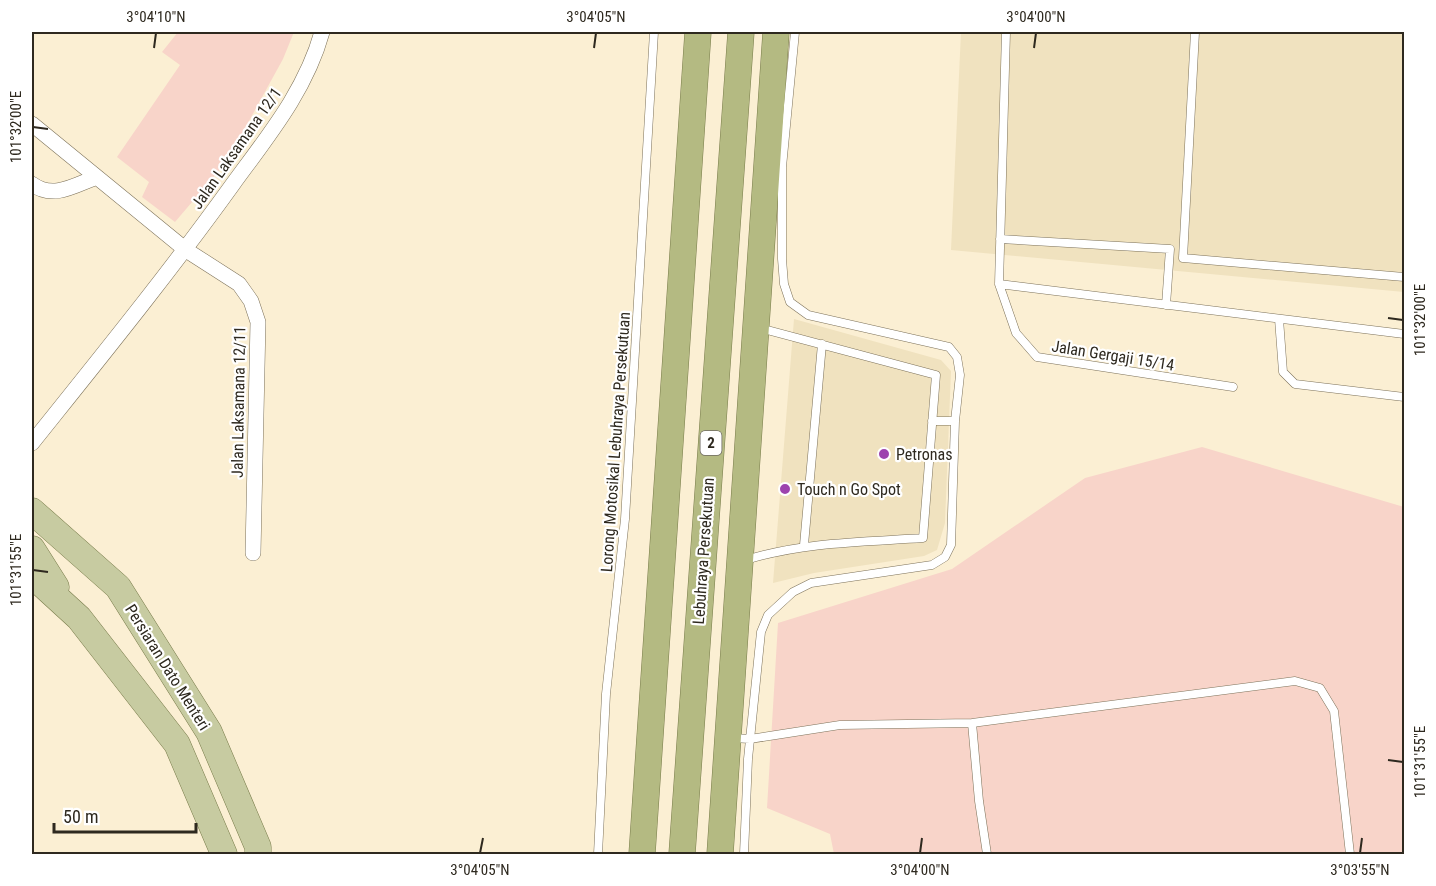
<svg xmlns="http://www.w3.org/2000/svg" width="1436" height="886" viewBox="0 0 1436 886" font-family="'Roboto Condensed',sans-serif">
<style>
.built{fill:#f0e2bf}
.green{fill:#f8d4c9}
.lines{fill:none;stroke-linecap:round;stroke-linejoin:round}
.service-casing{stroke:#7d725a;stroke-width:9}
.minor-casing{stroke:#7d725a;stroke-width:16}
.primary-casing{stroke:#797c4b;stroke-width:27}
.trunk-casing{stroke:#797c4b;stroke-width:27}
.service{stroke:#fff;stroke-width:8}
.minor{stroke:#fff;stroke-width:15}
.primary{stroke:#c7cba1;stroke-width:26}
.trunk{stroke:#b4ba82;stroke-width:26}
.ticks{fill:none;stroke:#2e291f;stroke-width:2}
.poi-dot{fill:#9d43ae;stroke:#fff;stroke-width:2}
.labels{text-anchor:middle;stroke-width:4.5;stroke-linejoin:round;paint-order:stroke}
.shield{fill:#fff;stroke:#6d6962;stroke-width:1.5}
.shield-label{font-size:15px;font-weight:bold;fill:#2e291f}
.street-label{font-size:16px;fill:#2e291f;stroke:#fff}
.poi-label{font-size:16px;fill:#2e291f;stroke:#fff;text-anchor:start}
.neatline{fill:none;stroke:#2e291f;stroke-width:2}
.ticks-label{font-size:15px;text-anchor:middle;fill:#2e291f}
</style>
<rect width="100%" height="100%" fill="#fbefd3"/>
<path class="built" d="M961 32H1404V292L951 250Z
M794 319 941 360 951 371 945 523 937 550 924 556 814 573 773 583Z"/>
<path class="green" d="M178 32H294L283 59 227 161 175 222 142 197 149 182 117 157 180 65 162 52Z
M1202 447 1404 507V854H834L830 834 767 808 778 623 952 569 1085 478Z"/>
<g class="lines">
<g class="service-casing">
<path id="service" d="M1006 32 999 284 1404 334
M1195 32 1183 258 1404 277
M1000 239 1170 249 1166 305
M999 284 1016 333 1037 357 1233 387
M1279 319 1283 372 1295 384 1404 397
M932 421H955
M804 545 822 344
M746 560C803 542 863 542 923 538L936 375 760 328
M972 723 979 801 987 854
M733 738 750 739 840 725 972 723 1295 681 1320 688 1334 711 1350 854
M598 854 606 694 625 519 654 32
M744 854 748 759 761 632 768 615 793 592 811 583 932 565 945 557 951 545 955 421 960 375 957 357 949 347 808 315 790 302 784 284 782 259V167L795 32"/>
</g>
<g class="minor-casing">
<path id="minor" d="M32 124 186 250 239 284 251 301 258 322 253 553
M32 184C53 200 75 185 97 177
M32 443C100 358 169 273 233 184 268 136 306 90 322 32"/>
</g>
<g class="primary-casing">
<path id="primary" d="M32 511 118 587 209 732 258 847V854
M32 549 56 587
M32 575 79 618 177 744 224 854"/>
</g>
<g class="trunk-casing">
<path id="trunk" d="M642 854 698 32
M682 854 741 32
M720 854 776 32"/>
</g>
<use href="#service" class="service"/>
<use href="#minor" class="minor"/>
<use href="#primary" class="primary"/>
<use href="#trunk" class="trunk"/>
</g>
<path class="ticks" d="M154 48 156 33M594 48 596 33M1034 48 1036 33M33 127 48 129M1388 318 1403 320M33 570 48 572M1388 760 1403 762M480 853 483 838M920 853 922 838M1360 853 1362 838"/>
<g class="poi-dot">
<circle cx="884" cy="454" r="6"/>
<circle cx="785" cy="489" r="6"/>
</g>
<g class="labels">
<rect class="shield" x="700.5" y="431" width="21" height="24" rx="4.5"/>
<g class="shield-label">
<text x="711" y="448">2</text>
</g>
<g class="street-label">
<text transform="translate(236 148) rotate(-55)" y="6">Jalan Laksamana 12/1</text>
<text transform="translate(1113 355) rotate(9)" y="6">Jalan Gergaji 15/14</text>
<text transform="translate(238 402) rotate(-89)" y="6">Jalan Laksamana 12/11</text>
<text transform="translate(615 442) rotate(-86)" y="6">Lorong Motosikal Lebuhraya Persekutuan</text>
<text transform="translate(703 551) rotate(-86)" y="6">Lebuhraya Persekutuan</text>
<text transform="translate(168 667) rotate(58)" y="6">Persiaran Dato Menteri</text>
</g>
<g class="poi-label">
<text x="896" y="460">Petronas</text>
<text x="797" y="495">Touch n Go Spot</text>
</g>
</g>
<rect width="1436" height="886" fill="none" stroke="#ffffff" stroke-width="66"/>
<path d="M54 823v9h142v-9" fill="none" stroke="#2e291f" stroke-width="3"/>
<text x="63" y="823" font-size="18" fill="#2e291f" stroke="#ffffff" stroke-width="4.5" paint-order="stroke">50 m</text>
<rect x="33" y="33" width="1370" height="820" class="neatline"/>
<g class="ticks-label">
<text x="156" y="22">3°04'10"N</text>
<text x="596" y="22">3°04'05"N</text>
<text x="1036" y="22">3°04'00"N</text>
<text transform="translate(16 127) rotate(-90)" y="5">101°32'00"E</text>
<text transform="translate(1420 320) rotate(-90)" y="5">101°32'00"E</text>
<text transform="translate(16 570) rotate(-90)" y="5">101°31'55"E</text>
<text transform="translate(1420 762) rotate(-90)" y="5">101°31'55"E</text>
<text x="480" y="875">3°04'05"N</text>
<text x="920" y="875">3°04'00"N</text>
<text x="1360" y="875">3°03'55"N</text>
</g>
</svg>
